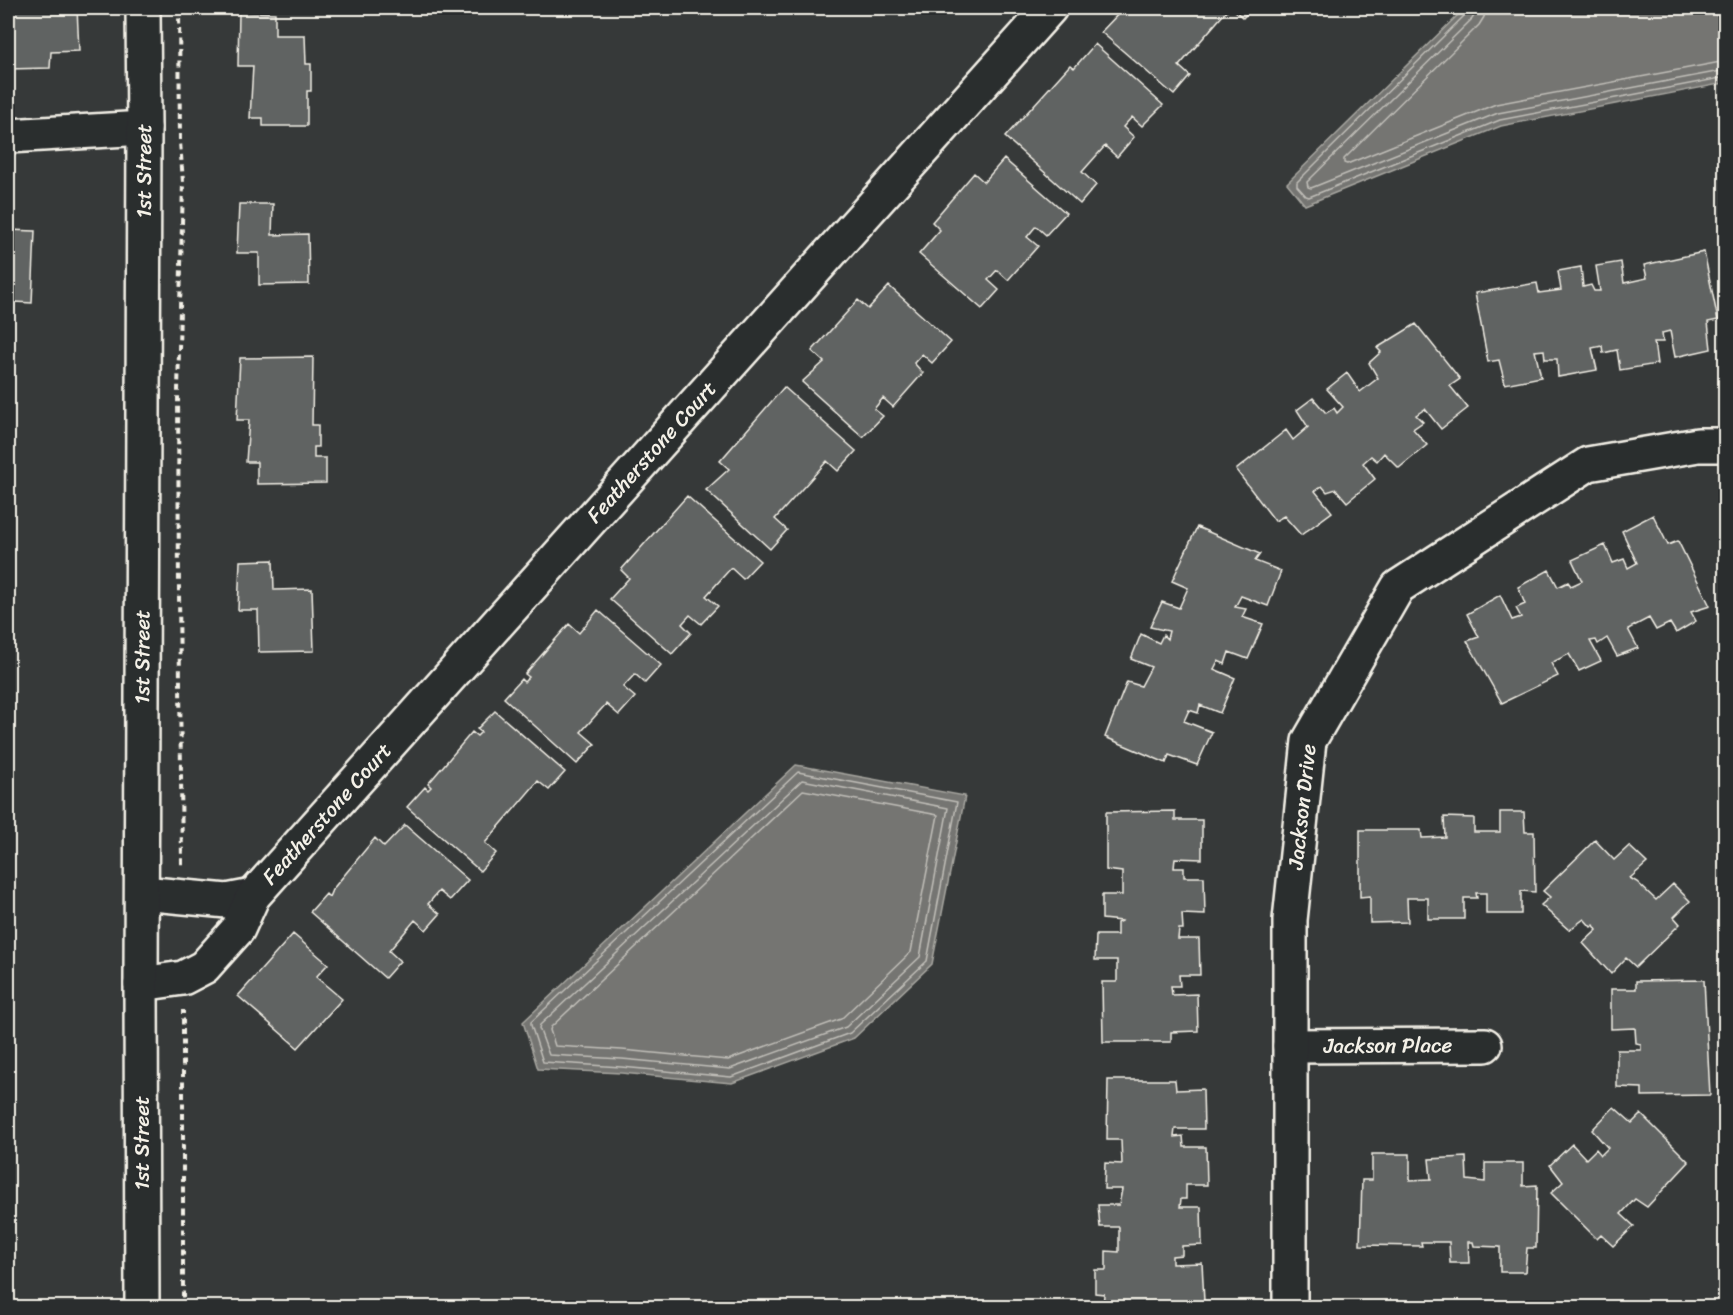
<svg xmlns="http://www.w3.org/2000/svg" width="1733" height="1315" viewBox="0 0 1733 1315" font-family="Sriracha,sans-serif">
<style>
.water{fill:#757572;stroke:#a8a7a1;stroke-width:1.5}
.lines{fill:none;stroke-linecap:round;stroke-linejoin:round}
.shore{stroke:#c1bfb9;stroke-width:1.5}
.building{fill:#616362;stroke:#f4f1e8;stroke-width:1.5}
.minor-casing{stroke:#f4f1e8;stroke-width:38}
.path{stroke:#f4f1e8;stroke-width:4;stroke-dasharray:6 4.5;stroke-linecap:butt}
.minor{stroke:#2a2d2e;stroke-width:33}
.labels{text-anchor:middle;stroke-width:4.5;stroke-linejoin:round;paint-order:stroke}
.street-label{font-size:21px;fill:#f4f1e8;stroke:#2a2d2e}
</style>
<rect width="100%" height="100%" fill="#363939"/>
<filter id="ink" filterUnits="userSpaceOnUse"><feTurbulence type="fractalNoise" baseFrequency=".0167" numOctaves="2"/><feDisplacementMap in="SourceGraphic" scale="12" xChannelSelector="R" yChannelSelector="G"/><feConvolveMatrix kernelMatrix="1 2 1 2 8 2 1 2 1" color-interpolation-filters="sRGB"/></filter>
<g filter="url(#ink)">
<path class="water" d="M1465 8H1705L1725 21V83L1501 126 1305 205 1287 183Z
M796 765 965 796 932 964 854 1038 732 1083 621 1073 538 1069 523 1022Z"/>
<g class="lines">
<path class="shore" d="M1469 8 1466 14 1297 182V186L1306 196 1309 197 1500 120 1726 77
M1476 8 1475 14 1472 19 1307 182 1308 187 1311 188 1498 113 1726 70
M1485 8 1484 17 1479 25 1344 159V163L1347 164 1496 104 1726 61
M798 772 957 802 927 961 850 1033 731 1077 621 1067 543 1062 531 1025V1022Z
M802 780 948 808 920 957 846 1027 730 1069 622 1059 549 1055 539 1028 540 1025Z
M803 790 938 815 911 952 841 1019 728 1060 622 1050 555 1046 550 1030 551 1027Z"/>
</g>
<path class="building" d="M8 8H77L79 51 51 52 50 68 8 69Z
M1124 8H1229L1179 66 1190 76 1174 95 1101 32Z
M1232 8H1252L1243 18Z
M239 12 275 13V35H305L306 64H311V91H307V126H263V118H250L253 66H238Z
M1095 44 1163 105 1142 126 1132 117 1123 127 1134 137 1117 157 1105 146 1082 172 1096 185 1080 204 1005 137 1070 65 1074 68Z
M1004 159 1066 213 1046 235 1036 226 1027 237 1038 246 1008 280 997 270 988 280 999 290 982 309 919 254 940 230 932 222 974 173 984 182Z
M239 204H273L272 235 308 234 309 284 259 285V253H237Z
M8 230 35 231 32 303 14 302 13 321H8Z
M1704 252 1718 320 1708 322 1711 349 1675 357 1670 331 1662 333 1663 342H1654L1657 364 1620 370 1617 350 1603 353 1602 346 1592 348 1597 370 1558 377 1557 359H1545L1544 350 1535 351 1541 377 1505 384 1499 360 1488 362 1475 293 1537 283 1539 293 1561 290 1558 271 1581 267 1583 287 1591 285 1594 291H1600L1596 266 1621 262 1624 283 1647 278 1644 265Z
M889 286 951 342 932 363 922 354 914 363 923 373 893 407 883 398 874 409 883 416 863 437 802 382 824 362 812 351 858 300 868 309Z
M1416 324 1460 379 1450 386 1468 408 1441 429 1425 409 1416 415 1423 422 1413 429 1427 445 1399 468 1384 453 1377 461 1371 456 1363 463 1375 479 1347 502 1336 489 1327 492 1322 486 1315 491 1332 512 1301 535 1284 516 1275 521 1236 470 1286 430 1293 440 1308 427 1297 410 1313 398 1326 413 1334 408 1337 413 1343 407 1327 389 1347 373 1360 392 1378 378 1369 363 1381 352 1377 348Z
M313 357 312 425H318V447H314V458H326V483L257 484V462H246L249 420H237L240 358Z
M784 387 856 451 838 471 827 461 775 519 787 530 770 549 706 490 729 469 720 461Z
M687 496 760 561 743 579 731 568 706 596 718 606 701 624 690 615 682 624 691 633 672 654 610 599 629 578 621 570Z
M1653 515 1668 545 1678 541 1710 606 1691 612 1696 621 1676 633 1670 623 1656 630 1649 618 1628 629 1638 648 1617 656 1607 638 1598 644 1596 640 1590 641 1601 661 1579 671 1569 654 1551 663 1558 676 1502 703 1467 641 1479 637 1467 614 1500 595 1512 620 1521 617 1516 608 1525 604 1518 587 1549 570 1558 587 1568 582 1571 586 1582 581 1572 560 1605 545 1613 563 1624 559 1628 568 1637 563 1622 531Z
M1197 527 1260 554 1255 561 1281 571 1268 606 1241 596 1235 607 1246 609 1242 617 1263 624 1248 659 1229 652 1225 664 1218 661 1214 669 1235 678 1220 713 1200 705 1198 713 1189 710 1184 721 1212 732 1197 765 1169 755 1166 763 1105 737 1127 682 1141 686 1151 667 1131 659 1141 634 1159 643 1163 635 1167 639 1169 631 1150 627 1162 602 1179 608 1188 588 1172 581Z
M273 560 274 590 312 589 314 651 259 652 258 610H238L240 561Z
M598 610 661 665 645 683 635 674 623 687 635 697 619 715 606 704 581 732 595 744 577 764 504 698 521 679 524 682 529 677 525 674 569 624 579 633Z
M495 711 565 772 549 790 538 781 485 843 496 853 480 871 407 807 425 787 428 790 431 787 428 784 472 732 477 736 481 732 477 729Z
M1175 811V820H1202V859L1175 858 1174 868H1184V877H1204L1205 915 1182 914 1183 929H1179L1178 939H1199L1200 975H1179L1180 986H1171L1172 995 1197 994 1198 1031 1171 1032V1042H1103L1102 982H1117V960H1095L1096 935H1117V923L1121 921 1102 919V895H1122V872L1106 870V812Z
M1500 812H1524L1525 832H1534L1535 892 1521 891V914H1486V893H1476L1477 898H1464V919H1428V898H1407L1408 922 1370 923V896L1360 897V830H1421L1422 838 1445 837 1444 817 1474 818V832H1500Z
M405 825 468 880 450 900 439 891 428 904 440 914 426 930 415 920 389 951 400 961 385 978 310 912 326 894 329 897 332 890 375 838 384 847Z
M1595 840 1614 860 1629 846 1647 863 1630 878 1637 882 1656 900 1673 884 1690 901 1674 917 1680 924 1636 967 1626 958 1611 974 1583 943 1597 930 1594 925 1591 927 1584 919 1569 930 1541 905 1550 897 1543 891Z
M293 934 328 964 316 977 342 999 298 1048 238 996Z
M1704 980 1710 1095 1642 1096V1088L1617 1087V1050H1641V1044L1636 1043 1635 1028 1611 1029V989H1636V981Z
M1108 1080H1175L1176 1090 1203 1089 1204 1129H1175L1174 1137 1183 1136 1184 1147H1206L1207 1185H1186V1199H1181L1180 1207H1201L1202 1245 1182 1246V1255L1172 1256V1264L1202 1263 1204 1301H1172V1308H1103L1104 1294 1095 1293V1270H1106V1251L1119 1252V1227H1100L1098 1205H1119L1122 1189H1104L1105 1163 1122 1164 1121 1140H1107Z
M1614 1107 1632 1123 1641 1114 1689 1162 1647 1207 1635 1199 1621 1214 1634 1226 1613 1246 1601 1235 1597 1239 1551 1193 1563 1182 1550 1165 1572 1144 1586 1159 1596 1149 1601 1155 1608 1148 1592 1130Z
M1372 1154H1410V1180L1431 1179 1429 1159 1466 1157 1467 1180 1485 1182V1163H1523V1186L1537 1185 1536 1248H1527L1525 1272H1500V1247L1474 1246 1473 1242H1468L1469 1263H1450L1449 1242H1421L1422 1246 1360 1245 1362 1180H1372Z"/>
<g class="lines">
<g class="minor-casing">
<g id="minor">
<path d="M8 136 144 128"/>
<path d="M142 893 227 901 253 896"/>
<path id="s1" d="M141 984 183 978 204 967 238 929 253 896 1050 8"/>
<path id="s2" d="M1290 1046 1485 1045"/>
<path id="s3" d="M142 1308 141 984 144 128 143 8"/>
<path id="s4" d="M1290 1308V920L1309 741 1398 587 1588 464 1698 445H1726"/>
</g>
</g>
<path class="path" d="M179 8 180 142 183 182 178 392 179 593 182 865
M183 1308V1010"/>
<use href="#minor" class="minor"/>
</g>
</g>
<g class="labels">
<g class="street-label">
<text dy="7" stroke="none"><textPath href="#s3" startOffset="1137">1st Street</textPath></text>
<text dy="7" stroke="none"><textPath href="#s1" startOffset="750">Featherstone Court</textPath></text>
<text dy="7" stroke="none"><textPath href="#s3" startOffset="651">1st Street</textPath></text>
<text dy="7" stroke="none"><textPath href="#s4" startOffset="502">Jackson Drive</textPath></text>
<text dy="7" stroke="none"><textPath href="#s1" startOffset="264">Featherstone Court</textPath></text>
<text dy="7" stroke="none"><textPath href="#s2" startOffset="98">Jackson Place</textPath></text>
<text transform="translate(142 1143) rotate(-90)" y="7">1st Street</text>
</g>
</g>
<rect width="1733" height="1315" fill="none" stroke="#2a2d2e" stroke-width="30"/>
<rect x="15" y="15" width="1703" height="1285" fill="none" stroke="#f4f1e8" stroke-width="2" filter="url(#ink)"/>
</svg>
